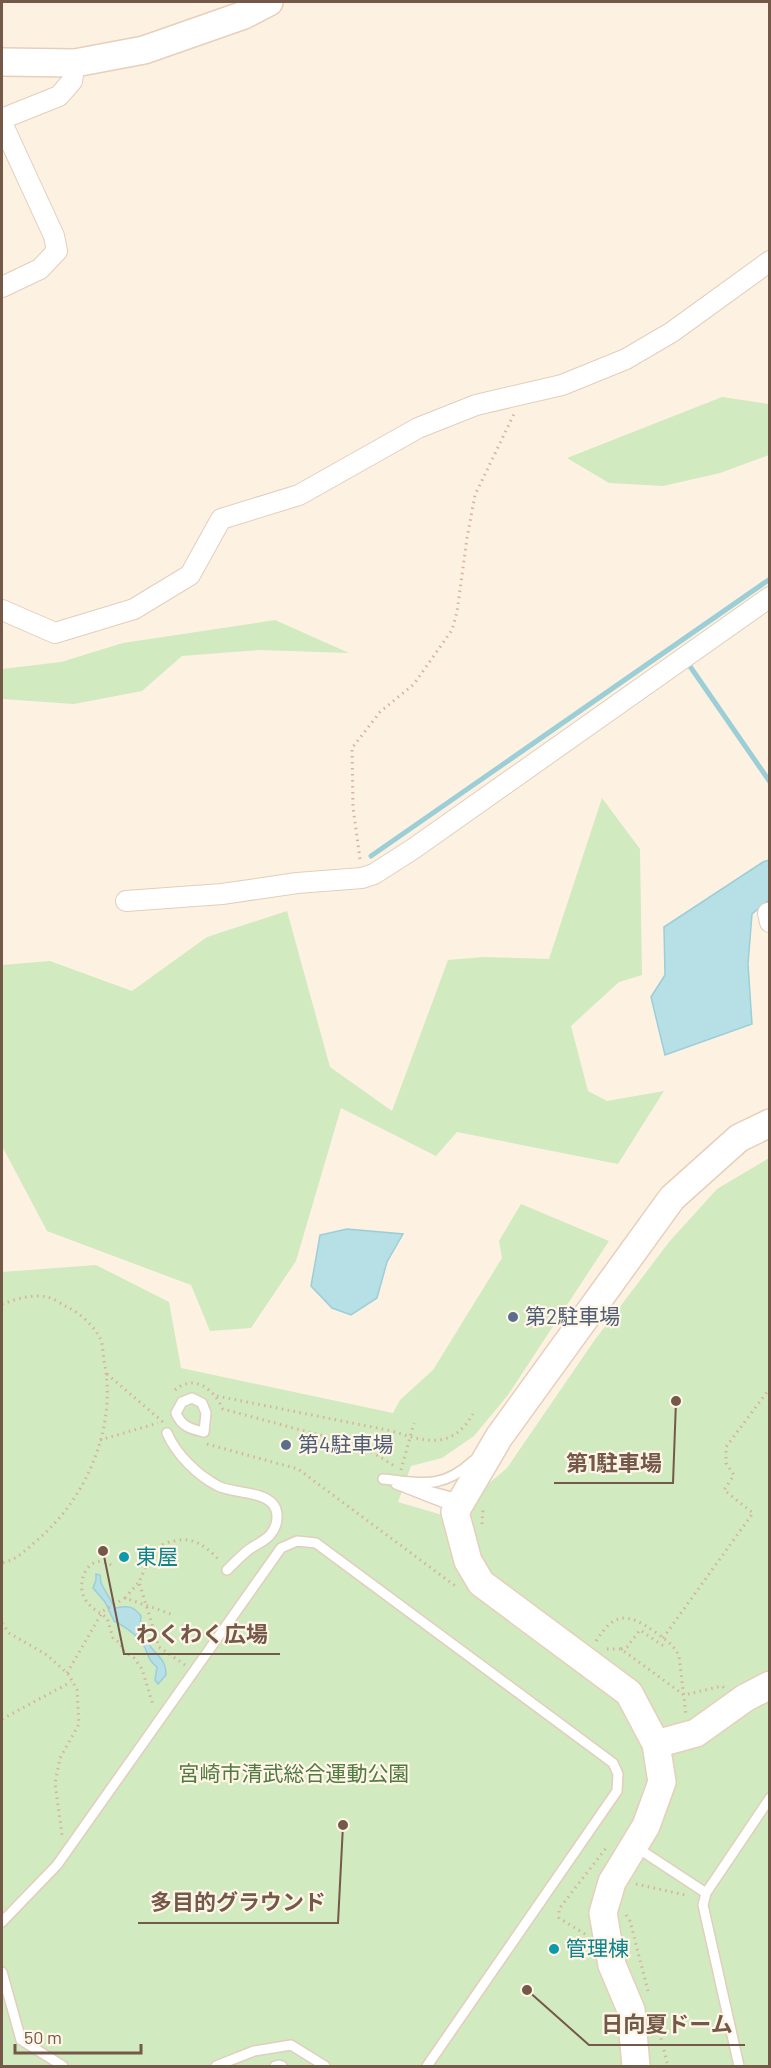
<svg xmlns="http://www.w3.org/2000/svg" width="771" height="2068" viewBox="0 0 771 2068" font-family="Barlow,'Noto Sans JP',sans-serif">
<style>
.green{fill:#d1eac0}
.water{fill:#b6dfe6;stroke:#9cced8;stroke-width:1.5}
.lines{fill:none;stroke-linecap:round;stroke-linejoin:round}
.stream{stroke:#9cced8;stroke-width:5}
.lane-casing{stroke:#e1cebd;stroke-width:12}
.street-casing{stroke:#e1cebd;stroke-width:22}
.secondary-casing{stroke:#e6cfbb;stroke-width:30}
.path{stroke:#d7b39c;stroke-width:3;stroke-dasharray:1.5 4.5;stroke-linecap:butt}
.lane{stroke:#fff;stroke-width:9}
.street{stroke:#fff;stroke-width:20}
.secondary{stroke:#fff;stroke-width:27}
.service-dot{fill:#5c6f8a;stroke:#fff6e8;stroke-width:2}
.culture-dot{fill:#0f9aa8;stroke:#fff6e8;stroke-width:2}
.labels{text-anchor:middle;stroke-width:4.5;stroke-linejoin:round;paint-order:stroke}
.service-label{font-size:21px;fill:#4e5e75;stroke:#fff6e8;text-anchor:start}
.culture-label{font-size:21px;fill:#0d838f;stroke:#fff6e8;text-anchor:start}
.park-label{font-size:21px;fill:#507a40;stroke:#fff6e8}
.leader{fill:none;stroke:#745848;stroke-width:2}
.callout-dot{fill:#745848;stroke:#fff6e8;stroke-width:2}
.callout-label{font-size:22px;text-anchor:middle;font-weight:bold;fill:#745848;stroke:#fff6e8;stroke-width:4.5;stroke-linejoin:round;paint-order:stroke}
</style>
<rect width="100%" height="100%" fill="#fdf2e1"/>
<path class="green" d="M722 397 769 404V455L720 473 663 486 609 483 567 458Z
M275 620 349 653 259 650 182 656 142 691 74 704 2 699V669L61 662 123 643Z
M602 798 640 849 642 975 619 982 571 1026 588 1091 607 1101 664 1091 618 1164 457 1132 436 1156 341 1108 296 1261 251 1328 210 1331 191 1285 47 1231 2 1146V965L50 961 132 991 207 937 287 911 330 1067 392 1111 448 960 484 957 549 959Z
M769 1158V2066H2V1272L96 1265 169 1302 181 1368 393 1413 400 1400 433 1370 502 1258 499 1241 521 1204 609 1241 508 1395 474 1436 442 1458 411 1466 398 1502 449 1517 507 1468 594 1341 669 1242 717 1189Z"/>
<path class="water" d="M769 860V900L752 914 748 964 752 1024 665 1055 651 997 665 975 664 927 763 862Z
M347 1229 403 1234 387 1262 377 1298 351 1315 332 1308 311 1286 320 1235Z
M96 1574 100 1575 101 1583 115 1608C127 1606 133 1605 141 1616L140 1627 137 1633 145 1637C152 1655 166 1655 166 1675L158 1684 155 1680 157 1667C148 1660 149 1656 144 1646 141 1638 123 1625 114 1621L105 1602 93 1588 96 1580Z"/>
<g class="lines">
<path class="stream" d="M687 662 770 782
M371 856 770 579"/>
<g class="lane-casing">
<path id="lane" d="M192 1398 202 1403 206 1413 204 1432C190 1429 181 1426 176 1413L182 1402Z
M167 1433C176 1454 197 1475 218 1486 235 1495 279 1489 277 1518 277 1525 274 1530 270 1535 264 1542 254 1545 247 1551 240 1557 233 1564 227 1570
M383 1479C421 1483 442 1490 473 1461
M396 1484 447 1504 454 1510
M414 1487 459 1499
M636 1847 706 1893
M2 1922 57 1865 281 1548 297 1541 316 1543 613 1763 618 1774 617 1791 427 2066
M2 1972 21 2040 63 2066
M216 2066 254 2051 291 2045 325 2066
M275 2066 279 2065 282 2066
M739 2066 703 1905 706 1893 770 1798"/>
</g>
<g class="street-casing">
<path id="street" d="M2 287 40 269 57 251 54 236 2 123 4 118 59 96 72 81 75 63
M2 610 55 633 134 609 190 575 221 519 299 495 418 428 476 405 562 385 626 359 672 332 770 261
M126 901 222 894 297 883 362 878 374 874 413 849 770 597
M768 913 770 922"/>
</g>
<g class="secondary-casing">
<path id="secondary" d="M2 62 75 63 144 50 244 15 269 2
M656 1744 696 1733 745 1698 770 1685
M636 2066 631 2010 612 1965 603 1913 612 1882 646 1826 662 1782 656 1744 629 1693 481 1583 468 1561 455 1512 499 1437 672 1198 739 1138 770 1123"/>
</g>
<path class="path" d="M360 859 353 807 352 748 380 712 414 684 452 630 457 612 467 538 475 495 514 414
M2 1304C16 1299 32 1294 47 1297 53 1298 61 1304 67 1307 80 1313 93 1325 100 1338 103 1344 103 1354 104 1361 118 1426 86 1500 36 1541 25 1551 16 1560 2 1563
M107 1374 163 1422
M175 1390C195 1373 214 1390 223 1409L364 1447 396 1467
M217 1396 392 1431C426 1442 452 1450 473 1414
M100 1440 158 1423
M207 1444 298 1469 458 1588
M401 1470 414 1423
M482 1524 483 1510
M111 1565C89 1551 75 1582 85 1599 90 1608 99 1612 107 1618L113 1638 120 1643 124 1651 134 1658 142 1669 153 1705
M125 1598 139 1582
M2 1623 9 1633 47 1655 69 1675 77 1690 79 1724 60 1758 55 1783 62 1835
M663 1638 753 1513 724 1490 734 1475 726 1463V1447L770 1388
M596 1641C615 1611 628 1613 655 1632 665 1639 674 1645 679 1656L686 1715
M607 1649H621L684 1695 722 1686 724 1688
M621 1649 627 1647 640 1630 665 1647
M185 1665 159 1647 139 1582C145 1569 150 1555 161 1546 164 1543 169 1542 174 1541 193 1536 207 1547 219 1560
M67 1673 103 1611 125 1598 171 1614
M2 1719 71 1682
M636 1884 685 1895
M626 1915 630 1921 648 1991
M585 1934 559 1918V1909L606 1848
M655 2015 668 2066"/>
<use href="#lane" class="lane"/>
<use href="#street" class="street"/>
<use href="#secondary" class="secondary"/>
</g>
<g class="service-dot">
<circle cx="513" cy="1317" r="6"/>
<circle cx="286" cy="1445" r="6"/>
</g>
<g class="culture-dot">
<circle cx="124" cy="1557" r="6"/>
<circle cx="554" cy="1949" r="6"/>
</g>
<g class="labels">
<g class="service-label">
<text x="525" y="1324">第2駐車場</text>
<text x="298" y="1452">第4駐車場</text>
</g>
<g class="culture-label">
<text x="136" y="1564">東屋</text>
<text x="566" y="1956">管理棟</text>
</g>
<g class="park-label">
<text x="294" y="1781">宮崎市清武総合運動公園</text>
</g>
</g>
<path class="leader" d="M676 1401L673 1483H554M103 1551L124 1654H280M343 1825L338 1923H138M527 1990L589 2045H745"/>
<g class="callout-dot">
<circle cx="676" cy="1401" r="6"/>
<circle cx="103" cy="1551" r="6"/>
<circle cx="343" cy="1825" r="6"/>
<circle cx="527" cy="1990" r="6"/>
</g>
<g class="callout-label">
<text x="614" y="1471">第1駐車場</text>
<text x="202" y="1642">わくわく広場</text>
<text x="238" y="1910">多目的グラウンド</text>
<text x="667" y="2032">日向夏ドーム</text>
</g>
<rect width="771" height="2068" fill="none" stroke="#745848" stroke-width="6"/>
<path d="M15 2044v9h126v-9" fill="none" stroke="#745848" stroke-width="3"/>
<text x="24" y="2044" font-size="18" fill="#745848" stroke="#fff6e8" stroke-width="4.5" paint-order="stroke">50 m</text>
</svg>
